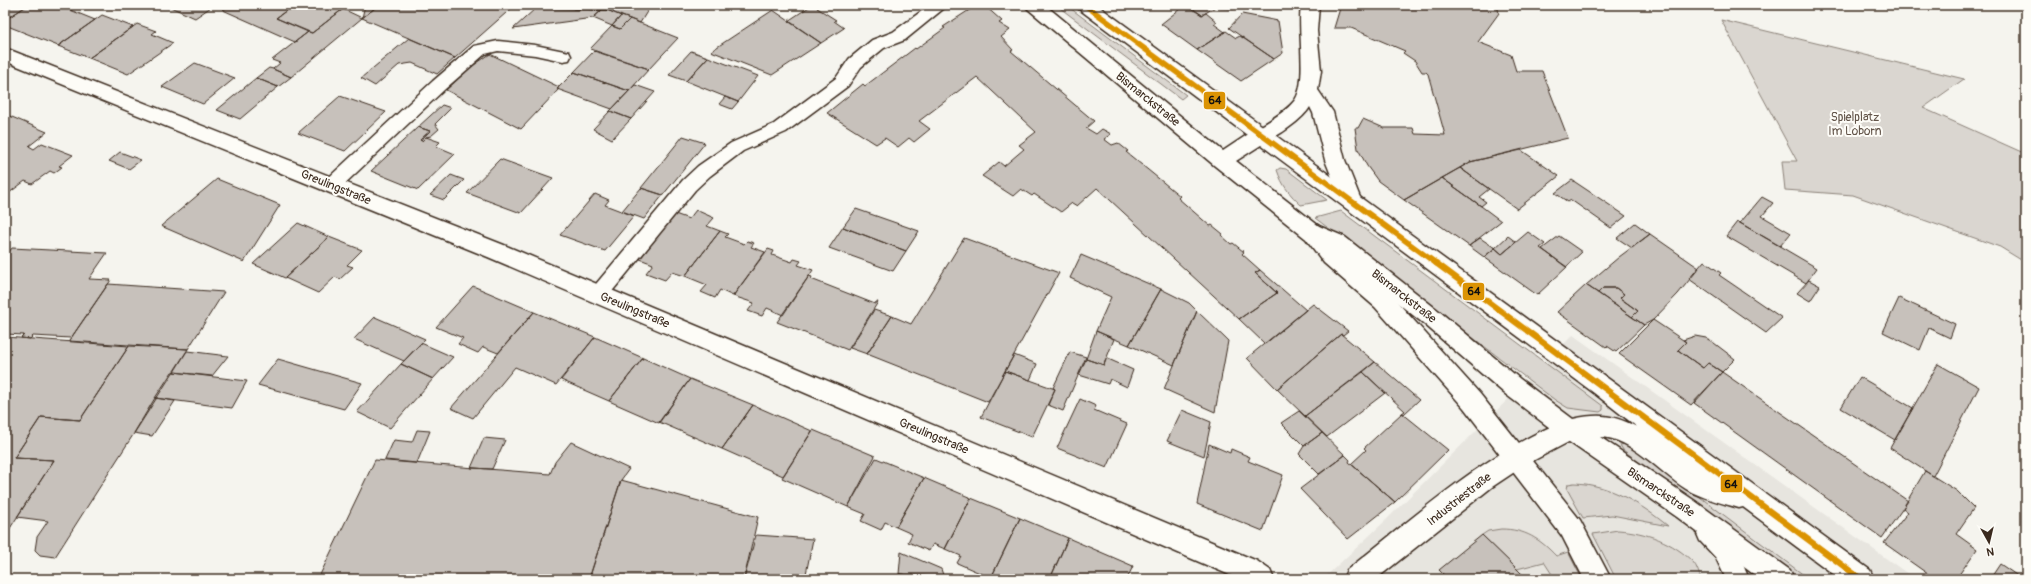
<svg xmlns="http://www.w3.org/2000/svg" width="2031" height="584" viewBox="0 0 2031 584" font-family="Pangolin,sans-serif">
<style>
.built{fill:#e7e5df}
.green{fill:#dad6d0;stroke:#8a8077}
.building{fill:#c7c1bb;stroke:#3b2a1e}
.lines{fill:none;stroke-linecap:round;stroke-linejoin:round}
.service-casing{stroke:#3b2a1e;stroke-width:3}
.minor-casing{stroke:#3b2a1e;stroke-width:3}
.secondary-casing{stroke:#3b2a1e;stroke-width:3}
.primary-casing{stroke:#3b2a1e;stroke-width:3}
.service{fill:#fdfcf7;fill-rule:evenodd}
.minor{fill:#fdfcf7;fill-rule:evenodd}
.secondary{fill:#fdfcf7;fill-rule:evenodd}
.primary{fill:#fdfcf7;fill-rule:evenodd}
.bus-1-far1-casing{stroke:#fdfcf7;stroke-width:8}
.bus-1-casing{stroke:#fdfcf7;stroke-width:10}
.bus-1-far1{stroke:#db9304;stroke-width:5.5}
.bus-1{stroke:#db9304;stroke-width:6}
.labels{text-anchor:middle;stroke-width:4;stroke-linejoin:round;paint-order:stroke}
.street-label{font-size:12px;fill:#3b2a1e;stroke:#fdfcf7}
.park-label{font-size:12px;fill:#63554a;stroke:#fdfcf7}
.line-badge{stroke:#fdfcf7;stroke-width:1.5}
.pale-badge-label{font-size:11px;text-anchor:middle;font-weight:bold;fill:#111}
</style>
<rect width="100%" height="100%" fill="#f5f4ee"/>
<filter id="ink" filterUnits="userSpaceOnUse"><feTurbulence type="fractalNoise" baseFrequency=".025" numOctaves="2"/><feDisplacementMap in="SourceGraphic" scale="8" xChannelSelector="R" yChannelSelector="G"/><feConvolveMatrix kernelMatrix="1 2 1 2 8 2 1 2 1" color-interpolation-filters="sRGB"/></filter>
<g filter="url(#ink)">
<path class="built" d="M1573 335 1915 579H1323L1384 522Z"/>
<path class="green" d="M1056 5H1066L1186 95 1181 99Z
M1721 20 1964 79 1923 108 2026 154V263L2000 247 1853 195 1785 190 1782 161H1797Z
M1280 168 1286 169 1327 200 1301 205C1290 195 1282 185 1277 170Z
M1341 211 1603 406V410L1600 412 1568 408 1555 400 1315 218Z
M1625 444 1648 458 1809 579H1795L1623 450 1620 445Z
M1574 483C1609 484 1641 504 1668 526L1612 515 1583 518 1567 489 1568 484Z
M1501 529C1525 529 1540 539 1556 556L1568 552 1582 579H1555L1544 562 1517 569 1482 535 1488 531Z
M1618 530C1646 532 1673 542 1693 562 1697 566 1699 574 1701 579H1616L1593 534Z"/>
<path class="building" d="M5 5H28L5 20Z
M28 5H58L95 20 58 46 5 25V20Z
M166 5H214L195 18Z
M230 5H294L276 18 308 32 295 42 223 10Z
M294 5H332L343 9 312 33 276 18Z
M365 5H379L362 18Z
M379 5H515L455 58 362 18Z
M574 5H609L607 10 573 9Z
M609 5H651L640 23 607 10Z
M812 5 821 6 817 8 836 20 834 21 844 28 821 43 788 21Z
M977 5H984L1002 21 999 23 1010 30 1001 37 1013 50 1011 51 1094 121 1086 128 1096 134 1102 129 1111 134 1104 139 1112 145 1118 143 1128 151 1126 152 1180 196 1178 198 1210 226 1212 225 1223 234 1221 235 1231 244 1233 243 1244 252 1242 254 1260 270 1255 273 1277 293 1239 319 1097 188 1077 206 1072 203 1061 212 1034 194 1032 196 1021 189 1013 196 982 176 999 162 1004 166 1024 149 1019 145 1036 132 977 77 919 121 930 129 914 142 909 138 898 147 885 138 876 144 827 113 863 84 865 86 915 48 916 49 945 28 943 27Z
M1185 5 1202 15 1206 13 1217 22 1214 24 1225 32 1197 50 1161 24Z
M1188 5H1216L1217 6 1202 15Z
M1216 5H1239L1234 9 1220 8Z
M1341 5H1497L1499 13 1478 42 1511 55 1516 71H1542L1568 138 1470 162 1404 200 1378 181 1367 166 1358 149 1355 128H1358L1363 119 1384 128H1413L1415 134 1445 135 1428 74 1426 72H1422L1415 61 1403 53 1405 51 1351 28H1334Z
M536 8 573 9 602 10 593 18 513 29Z
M343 9 362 18 291 77 273 69 280 63 272 60 308 32 312 33Z
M602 10H607L621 16 612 26 593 18Z
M773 10 821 43 772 75 711 51Z
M1242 14 1278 21 1283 53 1274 59 1229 28Z
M102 15 133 27 89 58 58 46Z
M621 16 630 19 620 29 612 26Z
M630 19 678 38 649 69 590 49 612 26 620 29Z
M137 24 156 31 152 34 173 43 128 74 89 58Z
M1226 31 1236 38 1240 36 1274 59 1241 81 1197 50Z
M409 38 455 58 437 74 412 63 399 65 375 86 361 78Z
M594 51 649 69 629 91 574 72Z
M691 51 708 57 686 81 669 75Z
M490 54 559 87 557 89H559L521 129 446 90 471 67Z
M708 57 758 76 738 102 686 81Z
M195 63 235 78 203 104 162 87Z
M269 68 273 69 291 77 278 87 256 78Z
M574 72 629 91 612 109 557 89Z
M256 78 278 87 240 119 217 110Z
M635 85 655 92 631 119 610 111Z
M340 96 386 112 345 151 298 133Z
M725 97 738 102 732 109 719 104Z
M442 105 451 108 435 124 439 129 431 136 426 137 422 141 420 140 430 131 418 127Z
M610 111 631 119 612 139 593 129Z
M5 114 47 132 29 146 34 149 42 143 73 155 59 166 62 167 54 173 50 171 32 184 25 181 5 196Z
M418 127 430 131 420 140 422 141 426 137 440 142 436 146 455 154 418 190 371 171Z
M683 136 705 143 663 195 641 188Z
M1521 150 1559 176 1517 209 1460 168 1470 162Z
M120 152 141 160 129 169 109 161Z
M500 159 553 178 521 213 467 193Z
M1460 168 1489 189 1479 197 1486 202 1481 206 1442 178Z
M451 175 464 180 444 200 430 195Z
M1442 178 1481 206 1501 221 1469 246 1404 200Z
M217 179 280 205 244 262 161 226Z
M1572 180 1626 216 1611 228 1571 200 1568 202 1555 193Z
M641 188 663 195 644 219 622 211Z
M595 194 609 200 605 205 634 216 605 251 560 235Z
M1762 197 1773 203 1762 216 1791 233 1780 246 1740 223Z
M856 209 919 231 906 251 843 227Z
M696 210 714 218 707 226 720 231 685 276 672 272 665 280 646 273 653 264 640 259 675 214 689 219Z
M1737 222 1740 223 1817 268 1806 283 1726 236Z
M298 223 329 237 285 278 253 264Z
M1635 223 1650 234 1632 248 1617 238Z
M843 227 906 251 893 271 829 248Z
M720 231 728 234 725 237 744 244 747 241 754 243 751 247 765 252 733 296 720 290 715 298 701 292 707 285 685 276Z
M1528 232 1545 244 1540 248 1567 267 1537 295 1484 257 1495 248 1502 254Z
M1650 234 1699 268 1678 294 1653 320 1644 325 1632 317 1638 311 1620 298 1624 294 1616 288H1603L1598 293 1586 285 1619 257Z
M1508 236 1516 242 1502 254 1495 248Z
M1559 236 1582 252 1566 267 1542 249Z
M329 237 362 250 347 265 353 267 340 279 335 277 318 293 285 278Z
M964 238 1059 273 988 402 867 354 892 316 911 324Z
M1480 238 1495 248 1484 257 1469 246Z
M12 248 107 253 89 279 111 280 71 338 33 336 30 339 21 338 24 335 5 334V257Z
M768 249 774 251 772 255 792 262 794 259 801 261 798 265 813 270 783 315 767 308 762 316 748 311 754 303 733 296Z
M1081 255 1161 289 1129 345 1096 331 1111 297 1070 278Z
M1704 261 1721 273 1719 275 1782 318 1766 333 1689 279Z
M1260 270 1306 310 1265 344 1239 319 1277 293 1255 273Z
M809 276 812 277 811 279 875 304 876 302H878L848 350 777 322Z
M1809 280 1820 286 1810 301 1797 293Z
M108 284 224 292 188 349 69 341Z
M1586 285 1644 325 1616 352 1607 346 1606 347 1557 312Z
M473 286 534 312 498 353 483 347 478 353 458 344 463 338 436 327Z
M1603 288H1616L1624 294 1620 298 1638 311 1632 317 1598 293Z
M1161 289 1189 303 1197 311 1174 365 1129 345Z
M1899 298 1955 324 1950 338 1929 328 1920 350 1883 332Z
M1313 304 1348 331 1343 335 1341 334 1277 389 1247 358Z
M874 310 892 316 867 354 850 348Z
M1197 311 1228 341 1215 412 1164 389Z
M534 312 595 337 556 385 515 367 473 418 451 408Z
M375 317 425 339 404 361 354 339Z
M1653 320 1686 342 1678 350 1703 368 1708 363 1722 372 1691 405 1619 354Z
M1096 331 1114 339 1104 365 1086 359Z
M1341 334 1375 362 1305 416 1277 389Z
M1695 336 1706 338 1714 343 1735 359 1722 372 1708 363 1703 368 1678 350 1686 342 1683 340Z
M5 337 129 346 80 420 41 417 14 458 54 460 5 536Z
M595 337 643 358 609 401 561 380Z
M421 343 453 357 433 379 401 364Z
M129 346 188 349 55 557 40 555 35 550 37 537 48 521 17 517 54 460 14 458 41 417 80 420Z
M187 351 228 356 212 376 174 372Z
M1070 352 1086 357 1063 411 1048 405 1055 389 1053 388Z
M1014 355 1037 364 1030 380 1005 371Z
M643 358 690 379 659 423 609 401Z
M1106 358 1133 370 1127 387 1110 379 1108 384 1079 375 1086 359 1104 365Z
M278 359 362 383 344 409 258 385Z
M1375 362 1419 400 1404 414 1402 413 1405 411 1363 372Z
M401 364 433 379 390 428 357 412Z
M1938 364 1979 387 1933 476 1890 448Z
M1005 371 1055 389 1032 437 981 417Z
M172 372H174L247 381 232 408 155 398Z
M1363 372 1385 393 1327 437 1305 416Z
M1722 372 1908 501 1882 538 1694 403Z
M1860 377 1913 408 1895 440 1841 408Z
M690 379 753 405 722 449 659 422Z
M155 398 175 401 152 436 134 433Z
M1080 399 1096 406 1094 410 1127 424 1107 468 1057 448Z
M753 405 812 431 783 476 722 449Z
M1182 410 1211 422 1204 456 1167 441Z
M1299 411 1322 433 1304 446 1281 423Z
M1402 413 1448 450 1395 502 1351 464 1366 450 1364 448Z
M417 430 430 431 417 463 385 460 394 440 412 442Z
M813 430 875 456 848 507 782 478Z
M1322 433 1345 455 1319 474 1299 454 1304 446Z
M484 438 505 440 492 469 471 468Z
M571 442 629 469 621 480 589 579H345L319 577 375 460 550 474 555 462Z
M1209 444 1230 453 1231 449 1250 457 1248 461 1283 475 1263 531 1197 504Z
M1345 455 1350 460 1349 462 1395 502 1348 539 1300 489Z
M876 458 924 478 896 527 885 522 881 530 861 521 865 514 848 507Z
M1925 471 1957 491 1974 508 1956 534 1977 549 1956 579H1935L1884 543 1908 512 1903 508Z
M924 478 971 498 945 549 933 544 929 551 908 542 912 534 896 527Z
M621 480 758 517 744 579H589Z
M971 498 1020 518 991 578 957 563 961 556 945 549Z
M1020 518 1068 538 1050 579 991 578Z
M756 535 813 539 805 579H744Z
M1482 535 1517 569 1527 579H1448L1439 570Z
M1068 538 1133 566 1127 579H1050Z
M901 552 941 569 944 578 899 574Z
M2000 564 2022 579H1990Z
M899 574 944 578 898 579Z"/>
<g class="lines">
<g class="service-casing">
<path id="service" d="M930 5H948L905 40 884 48 861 67 848 86 786 132 743 151 710 176 695 190 605 300 598 303 591 300 588 295 591 290 683 180 698 166 731 143 774 124 836 78 849 59 872 40 893 32Z
M498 41 535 45 569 52 571 56 569 60 563 61 535 55 498 51 485 54 445 89 338 190 332 192 326 190 323 185 326 180 433 81 474 46Z
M1708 524C1730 532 1741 559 1749 579H1726L1716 558 1700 541 1697 534 1700 527Z"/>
</g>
<g class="minor-casing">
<path id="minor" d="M1301 5H1319L1317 31 1321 71 1318 90 1333 112 1345 160 1361 200 1358 206 1351 208 1344 206 1341 200 1325 160 1313 113 1310 107C1304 118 1276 139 1264 141 1261 142 1258 141 1255 140L1252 135 1255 130C1268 121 1285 113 1295 100 1308 81 1297 31 1301 5Z
M5 48 504 245 1257 561 1270 570 1274 579H1239L488 257 5 61Z
M1570 419 1578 423 1582 430 1578 437 1525 465 1492 487 1376 579H1343L1347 570C1415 517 1488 449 1570 419Z"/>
</g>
<g class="secondary-casing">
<path id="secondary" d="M1025 5H1045L1223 151 1247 135 1079 9 1076 5H1097L1870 570 1874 579H1840L1743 507 1739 508C1722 503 1701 498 1686 489 1660 473 1632 438 1600 437L1695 501 1790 570 1794 579H1760L1677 517 1562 437 1504 393 1423 323 1329 249 1305 238 1215 166 1028 9ZM1261 145 1594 393 1637 427C1613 415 1600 413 1573 419L1520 379 1439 311 1345 237 1319 226 1236 161Z"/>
</g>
<g class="primary-casing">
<path id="primary" d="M1312 224 1319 226 1340 251 1391 295 1480 394 1580 520 1611 579H1584L1562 536 1464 408 1375 307 1324 263 1301 232 1305 226Z"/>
</g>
<use href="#service" class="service"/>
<use href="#minor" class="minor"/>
<use href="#secondary" class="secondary"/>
<use href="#primary" class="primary"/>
<g class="bus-1-far1-casing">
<path id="bus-1-far1" d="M1085 5 1437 264"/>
</g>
<g class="bus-1-casing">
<path id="bus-1" d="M1436 263 1861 579"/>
</g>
<use href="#bus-1-far1" class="bus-1-far1"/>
<use href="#bus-1" class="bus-1"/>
</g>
</g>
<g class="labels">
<g class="street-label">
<text transform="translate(1148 99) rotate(39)" y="4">Bismarckstraße</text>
<text transform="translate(336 187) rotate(22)" y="4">Greulingstraße</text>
<text transform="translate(1404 296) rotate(38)" y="4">Bismarckstraße</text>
<text transform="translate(635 310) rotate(23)" y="4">Greulingstraße</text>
<text transform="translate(934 436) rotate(23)" y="4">Greulingstraße</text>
<text transform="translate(1661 492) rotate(34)" y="4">Bismarckstraße</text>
<text transform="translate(1459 499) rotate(-38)" y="4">Industriestraße</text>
</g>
<g class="park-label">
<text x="1855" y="121">Spielplatz<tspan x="1855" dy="14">Im Loborn</tspan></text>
</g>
</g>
<g class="line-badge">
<rect x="1203" y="91" width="23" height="19" rx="4" fill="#db9304"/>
<rect x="1462" y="282" width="23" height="19" rx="4" fill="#db9304"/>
<rect x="1720" y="474" width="23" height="19" rx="4" fill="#db9304"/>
</g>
<g class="pale-badge-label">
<text x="1215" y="104">64</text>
<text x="1474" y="295">64</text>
<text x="1731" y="488">64</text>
</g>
<rect width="2031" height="584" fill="none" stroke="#fdfcf7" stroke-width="20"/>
<rect x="10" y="10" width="2011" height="564" fill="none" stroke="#3b2a1e" stroke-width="1.5" filter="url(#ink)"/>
<g transform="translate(1989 542) rotate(172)" stroke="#fdfcf7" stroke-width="3" paint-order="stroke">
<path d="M0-3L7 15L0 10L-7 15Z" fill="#3b2a1e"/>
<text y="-6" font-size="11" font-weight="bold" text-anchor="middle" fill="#3b2a1e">N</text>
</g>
</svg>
